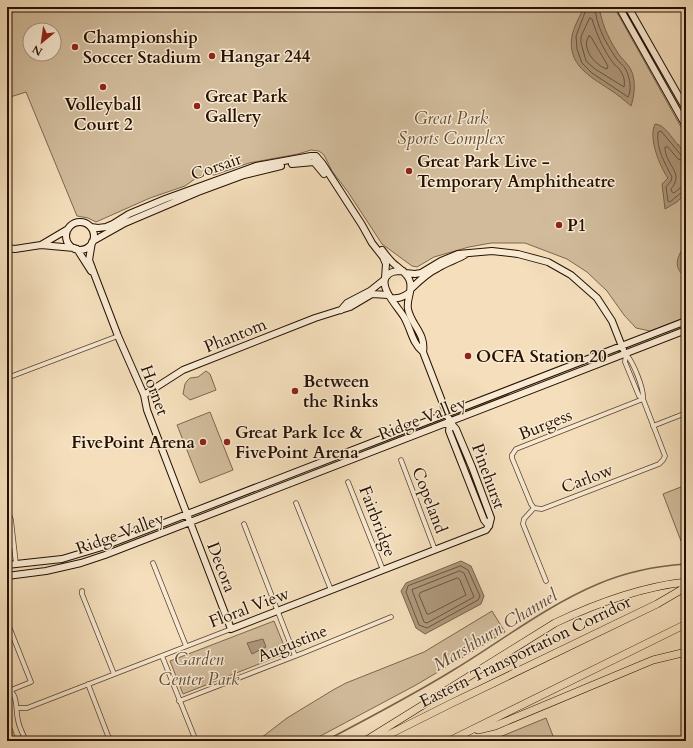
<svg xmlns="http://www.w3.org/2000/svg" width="693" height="748" viewBox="0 0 693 748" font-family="Cardo,serif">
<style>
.green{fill:#d1bb9b;stroke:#7c664e;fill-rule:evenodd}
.water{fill:#ae987c;stroke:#78624b}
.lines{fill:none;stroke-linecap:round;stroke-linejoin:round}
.shore{stroke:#6a543e;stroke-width:1}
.stream{stroke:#78624b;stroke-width:1.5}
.street-casing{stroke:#5a4430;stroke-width:5.5}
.secondary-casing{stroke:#261001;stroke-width:8}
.highway-casing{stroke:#261001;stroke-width:8}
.street{stroke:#f8ead3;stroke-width:4}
.secondary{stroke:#f8ead3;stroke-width:6}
.highway{stroke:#f4debb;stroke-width:7}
.poi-dot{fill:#8f2418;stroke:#f8ead3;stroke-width:1.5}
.labels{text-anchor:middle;stroke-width:3;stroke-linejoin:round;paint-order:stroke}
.poi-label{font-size:17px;font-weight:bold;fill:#261001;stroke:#f8ead3;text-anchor:start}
.park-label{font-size:17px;font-style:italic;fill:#624c37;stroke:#f8ead3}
.street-label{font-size:17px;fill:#261001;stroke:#f8ead3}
.water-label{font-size:18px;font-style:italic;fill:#634d38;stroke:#f8ead3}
</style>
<rect width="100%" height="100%" fill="#f4debb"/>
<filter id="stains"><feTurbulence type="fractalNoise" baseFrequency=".005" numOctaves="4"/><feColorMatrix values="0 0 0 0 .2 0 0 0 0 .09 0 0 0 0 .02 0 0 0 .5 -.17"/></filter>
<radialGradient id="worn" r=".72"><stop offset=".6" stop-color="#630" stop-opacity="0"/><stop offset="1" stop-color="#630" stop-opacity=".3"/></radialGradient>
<path class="green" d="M7 7H614L686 136V317L650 331 636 328 624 315 607 291 587 272 567 259 525 243H491L469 247 434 257 417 267 412 266 382 244 348 192 332 171 324 155 319 151 311 150 298 154 249 163 214 175 206 173 196 178 185 186 150 198 96 222 88 218 77 216 26 92 7 98ZM30 30H54V54H30Z
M206 371 210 374 216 390 190 400 183 394 185 384 187 381 190 378 198 377Z
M210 412 233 470 200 483 177 425Z
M686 485V541H681L663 494Z
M492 611 505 632 416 685 311 741H257L287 718 333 690 346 683 424 652Z
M274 621 287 653 183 694 170 661Z
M7 715 16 739 7 741Z
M546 718 555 741H490Z"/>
<path class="water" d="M584 7H599C602 23 607 36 616 50 619 56 623 59 627 64 637 75 635 94 631 106 624 100 617 94 609 89 589 76 567 64 572 36 574 26 580 16 584 7Z
M655 124C664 124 672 138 678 145V144L686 156V193L677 202 665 209 662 184 668 178C660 167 648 138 655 124Z
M686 244V277C672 268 677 256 686 244Z
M461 561 471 566 484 596 481 604 425 634 416 628 401 591 406 583Z
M263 639 266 647 252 654 247 643Z"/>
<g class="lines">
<path class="shore" d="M587 7 576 36 577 49 582 63 592 73 628 97C632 90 630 78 626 70 624 65 619 63 616 58 606 43 596 26 595 7
M590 18 592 19C597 35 604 52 615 65 617 67 620 69 621 72 624 76 625 82 624 87L595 69 586 61 581 43V37Z
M589 36 591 37 608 66 607 69C596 66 580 48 589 36Z
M686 157 681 155 661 131 658 132C656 149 665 163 672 177L671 181 666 187 668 201 670 202 682 192 686 191
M686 162 678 159 668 147H665C665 166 685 172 671 189L672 192 674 193 680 188 686 186
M461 566 468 570 480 596 478 600 427 628 419 625 406 592 408 586Z
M460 571 464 573 474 597 427 623 424 622 412 590Z
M458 578 460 580 466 595 429 614H427L419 595 420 593Z"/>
<path class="stream" d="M325 741C369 718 413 695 455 669 501 641 548 605 598 584 626 572 656 566 686 564"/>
<g class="street-casing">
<path id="street" d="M626 354 625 362 639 396 643 399
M7 378 118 336
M653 426 686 413
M401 460 435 550
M348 482 383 570
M296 503 331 590
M534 508 542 509 659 464 663 460 665 456 643 399C644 388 633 362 626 354
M534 508 531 504 512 458V455L516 449 643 399
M534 508 524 519 523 524 546 581
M7 509 11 520 16 564
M244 524 295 656
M153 563 186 646
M82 591V594L114 674
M7 624 10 629 31 682 11 690
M162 656 196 741
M88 684 110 741
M7 688C19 695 15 709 18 720 19 727 23 734 26 741
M179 701 303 653 391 617
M18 708H27L231 629"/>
</g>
<g class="secondary-casing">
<path id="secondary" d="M619 7 686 126
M628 7 686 109
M292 164 314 162 324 174
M66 236a14 14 0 1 1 28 0a14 14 0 1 1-28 0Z
M91 227 98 228 106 227 113 224 129 214 165 199 256 166 311 156H316L322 163 362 225 372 243 383 257 386 264 385 278
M93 241 125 223 198 192 244 175 281 166
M92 242 89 260 95 276 118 336 144 395 147 410 231 629 486 530 489 526
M41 245 68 229
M7 248 15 249 41 245 74 248
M77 249 91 271
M382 250C385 254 388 258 392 262 397 267 406 272 409 279 414 289 406 299 408 309 411 325 426 333 423 352L450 422 456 429 472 467 491 518 489 526
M403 271C396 271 390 271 386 277 379 288 398 307 404 317 411 329 412 343 423 352
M405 273 415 274 421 273 441 261 458 254 492 251 518 254 548 262 571 275 597 298 612 321 623 349
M411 289C419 281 427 273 438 268 447 262 457 260 466 254
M391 298C399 299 403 297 409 293
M341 310 347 303 370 291 385 279
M144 395 183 370 315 318 350 307 372 294 388 295
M450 422 449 431 484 520 489 526
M7 565 62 559 102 547 686 321
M7 576 46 571 81 563 105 555 686 330"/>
</g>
<g class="highway-casing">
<path id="highway" d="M478 730 495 726 653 660 686 652
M365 741 555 623C597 603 640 587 686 582
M376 741 450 704 657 604 686 587
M449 741 686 624"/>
</g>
<use href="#street" class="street"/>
<use href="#secondary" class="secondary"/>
<use href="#highway" class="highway"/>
</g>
<g class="poi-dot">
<circle cx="75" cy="47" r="4"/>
<circle cx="212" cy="56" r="4"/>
<circle cx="103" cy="87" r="4"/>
<circle cx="197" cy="106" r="4"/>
<circle cx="409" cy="171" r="4"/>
<circle cx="559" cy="225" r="4"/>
<circle cx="468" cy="356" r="4"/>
<circle cx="295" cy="391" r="4"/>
<circle cx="203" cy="442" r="4"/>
<circle cx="227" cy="442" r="4"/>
</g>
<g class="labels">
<g class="poi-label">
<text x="83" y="43">Championship<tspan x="83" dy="20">Soccer Stadium</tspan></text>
<text x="220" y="62">Hangar 244</text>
<text x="205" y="102">Great Park<tspan x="205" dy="20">Gallery</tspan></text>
<text x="103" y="110" text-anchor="middle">Volleyball<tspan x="103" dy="20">Court 2</tspan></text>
<text x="417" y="167">Great Park Live -<tspan x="417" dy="20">Temporary Amphitheatre</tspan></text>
<text x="567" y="231">P1</text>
<text x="476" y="362">OCFA Station 20</text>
<text x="303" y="387">Between<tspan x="303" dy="20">the Rinks</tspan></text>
<text x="235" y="438">Great Park Ice &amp;<tspan x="235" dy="20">FivePoint Arena</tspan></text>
<text x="195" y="448" text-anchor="end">FivePoint Arena</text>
</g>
<g class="park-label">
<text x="451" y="124">Great Park<tspan x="451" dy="20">Sports Complex</tspan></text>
<text x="199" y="665">Garden<tspan x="199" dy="20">Center Park</tspan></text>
</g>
<g class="street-label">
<text transform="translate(216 166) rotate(-19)" y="6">Corsair</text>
<text transform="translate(235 335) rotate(-22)" y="6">Phantom</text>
<text transform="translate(155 390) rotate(70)" y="6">Hornet</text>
<text transform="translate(422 418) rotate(-21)" y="6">Ridge Valley</text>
<text transform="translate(545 424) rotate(-22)" y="6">Burgess</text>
<text transform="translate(489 476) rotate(70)" y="6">Pinehurst</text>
<text transform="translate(587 478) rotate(-21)" y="6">Carlow</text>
<text transform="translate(430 500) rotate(69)" y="6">Copeland</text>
<text transform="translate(378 521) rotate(69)" y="6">Fairbridge</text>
<text transform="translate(120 533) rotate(-20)" y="6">Ridge Valley</text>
<text transform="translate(222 567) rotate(69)" y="6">Decora</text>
<text transform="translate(249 607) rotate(-21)" y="6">Floral View</text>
<text transform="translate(292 643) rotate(-22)" y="6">Augustine</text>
<text transform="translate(525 651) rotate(-26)" y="6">Eastern Transportation Corridor</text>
</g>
<g class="water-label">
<text transform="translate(495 630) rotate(-31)" y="6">Marshburn Channel</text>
</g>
</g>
<rect width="693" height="748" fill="none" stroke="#f4debb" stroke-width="24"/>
<rect x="8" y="8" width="677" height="732" fill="none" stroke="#261001" stroke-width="2"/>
<rect x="12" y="12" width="669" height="724" fill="none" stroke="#261001"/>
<g transform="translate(42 42) rotate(209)"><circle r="19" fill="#f8ead3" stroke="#a4937f"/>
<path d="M0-3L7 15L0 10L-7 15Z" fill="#8f2418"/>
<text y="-6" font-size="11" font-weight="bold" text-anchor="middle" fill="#261001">N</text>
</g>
<rect width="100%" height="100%" filter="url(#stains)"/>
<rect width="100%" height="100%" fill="url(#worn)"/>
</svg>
